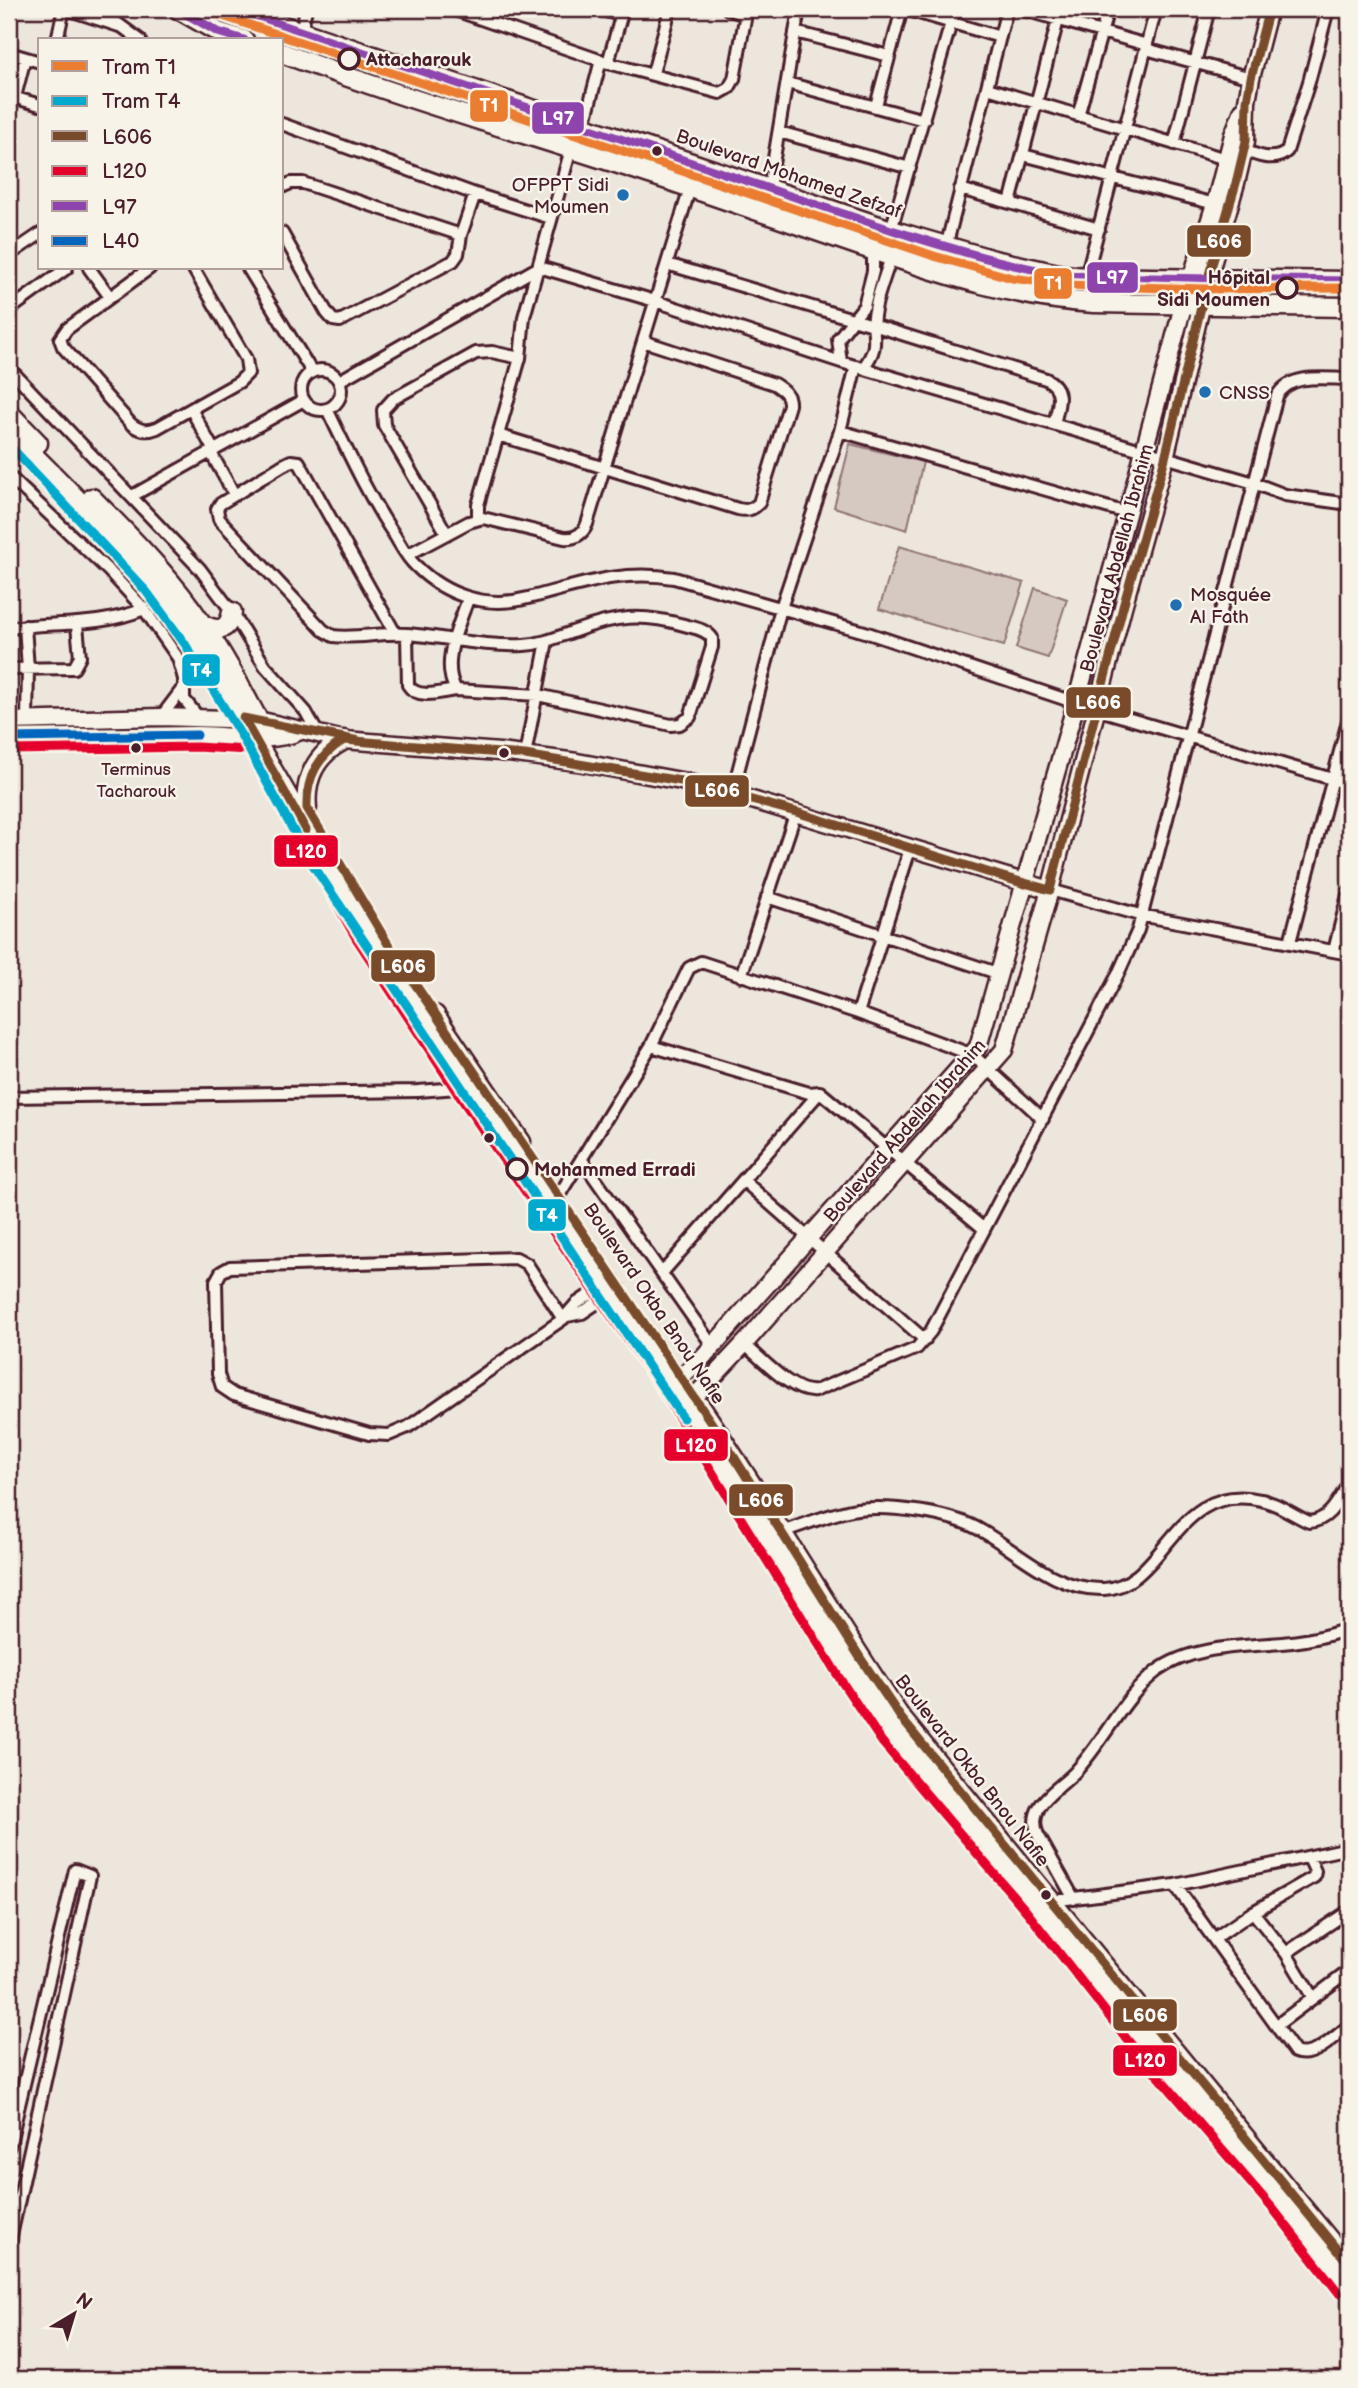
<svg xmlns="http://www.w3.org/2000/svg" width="1358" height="2388" viewBox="0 0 1358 2388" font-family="'Balsamiq Sans',sans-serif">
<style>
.green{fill:#d5c9c2;stroke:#907476;stroke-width:2}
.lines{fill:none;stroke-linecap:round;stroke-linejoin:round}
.street-casing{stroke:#4a1f2b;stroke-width:16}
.secondary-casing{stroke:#4a1f2b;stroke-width:21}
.primary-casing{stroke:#4a1f2b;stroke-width:23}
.street{stroke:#f7f3e8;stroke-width:10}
.secondary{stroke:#f7f3e8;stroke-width:16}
.primary{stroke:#f7f3e8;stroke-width:18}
.bus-1-casing{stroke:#f7f3e8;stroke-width:14}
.bus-2-casing{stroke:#f7f3e8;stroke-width:14}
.bus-3-casing{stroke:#f7f3e8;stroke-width:14}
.bus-4-casing{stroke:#f7f3e8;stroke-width:14}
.bus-1{stroke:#7a4b2a;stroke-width:9}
.bus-2{stroke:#e4002b;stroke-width:9}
.bus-3{stroke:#8e44ad;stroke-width:9}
.bus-4{stroke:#0065bd;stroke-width:9}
.tram-1-casing{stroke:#f7f3e8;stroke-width:14}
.tram-2-casing{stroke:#f7f3e8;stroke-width:14}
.tram-1{stroke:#eb7d30;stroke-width:9}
.tram-2{stroke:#00a9ce;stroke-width:9}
.stop-dot{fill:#f7f3e8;stroke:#4a1f2b;stroke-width:3.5}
.bus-dot{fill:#4a1f2b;stroke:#f7f3e8;stroke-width:2.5}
.poi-dot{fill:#1f6fb2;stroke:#f7f3e8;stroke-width:2.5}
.labels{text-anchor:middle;stroke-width:5;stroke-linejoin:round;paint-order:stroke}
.bus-label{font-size:17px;fill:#4a1f2b;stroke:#f7f3e8}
.stop-label{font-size:19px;font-weight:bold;fill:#4a1f2b;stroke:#f7f3e8;text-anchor:start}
.street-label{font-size:19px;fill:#4a1f2b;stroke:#f7f3e8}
.poi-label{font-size:19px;fill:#4a1f2b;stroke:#f7f3e8;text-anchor:start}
.line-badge{stroke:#f7f3e8;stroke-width:2.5}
.badge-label{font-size:19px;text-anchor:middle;font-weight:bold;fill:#fff}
</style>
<rect width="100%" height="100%" fill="#ece6dd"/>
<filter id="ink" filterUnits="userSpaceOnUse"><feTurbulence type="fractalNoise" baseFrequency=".0143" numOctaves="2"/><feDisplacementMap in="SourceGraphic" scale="14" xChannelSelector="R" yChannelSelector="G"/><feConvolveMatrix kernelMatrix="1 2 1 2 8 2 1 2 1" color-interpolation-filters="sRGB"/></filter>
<g filter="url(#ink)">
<path class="green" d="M850 444 923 462 907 530 834 507Z
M899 546 1024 583 1004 646 879 609Z
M1035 588 1067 599 1048 658 1016 648Z"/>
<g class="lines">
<g class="street-casing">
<path id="street" d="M66 9 119 26
M98 9 140 40
M452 9 608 63 720 93 729 88 734 79 745 19 742 14 728 9
M597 9 621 15
M905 9 1000 37
M1021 9 1147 45
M301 32 306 9
M795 32 889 56
M57 40 64 9
M1146 49 1251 78
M9 53 40 62
M608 63 623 9
M653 73 670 9
M787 83 924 120
M987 88 1226 159
M9 96 40 105
M15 97 25 58
M876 106 902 9
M1078 116 1108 9
M282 124 475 194 551 218
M584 125 601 60
M779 132 910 168
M1174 144 1209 9
M1239 148C1253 154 1274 164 1287 151L1309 82 1328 9
M1023 155 1215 204
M282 187 291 183H303L461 235
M769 188 799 9
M960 189 1010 203 1058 20
M1010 203 1099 229
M891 230 955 9
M282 233 327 313 333 320 340 321 453 261 458 254 461 235 475 194
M946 247 1007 9
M9 255 40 234
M667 264 873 325 1046 379C1066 389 1058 406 1054 424
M89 268 110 297
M150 268 67 329 60 339 63 347 131 424C140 431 147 432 157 428L239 382 248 373 246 359 193 268
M248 268 312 372
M1086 277 1156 9
M9 310 67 268
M841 362 838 339 864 306 873 271V250
M9 368 200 569 232 612 265 666 306 712 318 734
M863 368C883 342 869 336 875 310 878 292 886 274 891 257
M301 390a20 20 0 1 1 40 0a20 20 0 1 1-40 0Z
M339 381 539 267 655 301 841 362 1254 483 1285 495 1349 504
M191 409 214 451
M327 409C348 452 368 496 395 536 401 546 407 558 416 566 446 596 487 609 528 598 580 585 620 569 674 578L865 632 1076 703 1349 784
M840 431 1127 513
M498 435 738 509C747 511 752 510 759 503L789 405C790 394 782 389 774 384L643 341
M211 453 234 494
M9 476 109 571 144 609 178 658 184 679V699L199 718
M132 496 304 400
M478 519V505L520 358 524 317 571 149
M447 534 384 425 383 410 393 399 476 353 492 352 520 358
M407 555 469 522 483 518 564 538C575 539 583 534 587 524L690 188
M25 626 28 669 27 719
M9 628C56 622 100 627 144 609
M395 633 299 462 291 461 283 465 220 504 217 509 219 519 323 630 333 636C357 639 382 632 407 634 445 637 485 647 524 645 542 644 558 637 575 631 616 616 641 613 684 625 694 628 706 629 712 638V647L690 717 680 724 671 725 538 695 456 690C440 663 459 625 468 599
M407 634 408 685C417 700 441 692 456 690
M9 669 74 668 80 657 77 625
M161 717 183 688
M525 755 547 641
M732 794 781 608 840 431 856 366
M1050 890 1140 915 1349 954
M767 897 1000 974
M1290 942 1349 717
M1334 951 1349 891
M741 976 796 812
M858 1013 910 849
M651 1046 809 1093 820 1092 984 1229
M9 1097 418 1091 471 1087
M582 1160 712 1345
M744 1181 925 1340
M558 1197 651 1046 689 968 701 962 858 1013 973 1055 1043 1119
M662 1273 820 1092
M567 1316 582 1313 619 1288
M563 1319 527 1264 516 1258 230 1267 221 1272 216 1281 218 1374 222 1387 234 1395 369 1434 389 1435 408 1427 563 1319 576 1304 613 1279
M744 1344C761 1358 793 1394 815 1391L917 1348 931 1331 1118 974 1138 930 1277 396C1291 372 1325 379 1349 379
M781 1532C804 1525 834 1512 857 1509 892 1505 952 1513 982 1531 1020 1553 1056 1591 1104 1589 1165 1586 1175 1480 1261 1500 1278 1503 1293 1515 1309 1522 1330 1521 1339 1499 1349 1483
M1175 1885 1295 2052C1313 2060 1335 2036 1349 2026
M1074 1899 1038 1835C1025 1804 1059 1790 1076 1771 1105 1740 1123 1697 1157 1671 1193 1644 1248 1647 1292 1642 1311 1640 1330 1635 1349 1629
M1051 1901 1175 1885 1349 1848
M1253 1912 1286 1953 1313 1998
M1215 1938 1253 1912 1314 1877 1315 1871 1309 1858
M1286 1953 1349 1911
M1277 2025 1349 1971
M9 2147 75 1870 90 1876 9 2245"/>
</g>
<g class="secondary-casing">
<path id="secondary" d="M9 721 161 717 258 720 344 740 500 752 577 762 681 781 732 794 1050 890
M9 738C70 737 132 736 194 735 229 734 267 746 301 731
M671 1382 685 1373 703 1357 978 1047 1076 703 1186 295 1215 204 1233 135 1243 110
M686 1406 744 1344 1004 1050 1050 890 1123 607 1165 458 1208 278 1236 183 1246 141 1247 101 1251 78 1269 9"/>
</g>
<g class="primary-casing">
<path id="primary" d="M178 9 218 32 244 40
M234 9 891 230 994 260 1063 275 1086 277 1349 281
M282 53C417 104 557 142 694 189 752 209 810 229 869 249 943 274 1015 298 1094 303L1349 307
M9 413 38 443
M9 431C75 496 142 562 196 638L366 931 468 1087 670 1380 850 1673 892 1735 1036 1904 1140 2035 1283 2202 1349 2285
M92 498C131 538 171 577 202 624 227 659 246 698 267 736
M204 625C219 633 229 629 232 612
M307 808C304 778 317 754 344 740
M435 1015 521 1142
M700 1406C770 1508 831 1616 901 1718L1349 2264"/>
</g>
<use href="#street" class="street"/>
<use href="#secondary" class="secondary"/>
<use href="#primary" class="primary"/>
<g class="bus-1-casing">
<path id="bus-1" d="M243 718 306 830
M243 718 359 741
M1007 878 1050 890 1123 607 1165 458 1208 278 1236 183 1246 141 1247 101 1251 78 1269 9
M1025 884 796 812 681 781 525 755 344 740C318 756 306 777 307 808L388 944 729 1449 861 1659 901 1718 1349 2264"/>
</g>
<g class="bus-2-casing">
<path id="bus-2" d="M9 750 197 747 248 750 356 938 458 1094 660 1387 840 1679 882 1742 1027 1912 1130 2043 1274 2210 1339 2293"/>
</g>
<g class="bus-3-casing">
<path id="bus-3" d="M178 9 218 32 244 40
M234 9 891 230C955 249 1019 271 1086 277L1349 281"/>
</g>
<g class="bus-4-casing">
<path id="bus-4" d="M9 738 197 735"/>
</g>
<use href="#bus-1" class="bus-1"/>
<use href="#bus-2" class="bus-2"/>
<use href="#bus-3" class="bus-3"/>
<use href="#bus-4" class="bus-4"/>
<g class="tram-1-casing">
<path id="tram-1" d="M209 9 217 14 934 256 1012 278 1064 285 1205 289 1349 288"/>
</g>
<g class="tram-2-casing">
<path id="tram-2" d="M9 445 146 591 185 644 242 737 309 859 683 1418"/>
</g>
<use href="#tram-1" class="tram-1"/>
<use href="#tram-2" class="tram-2"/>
</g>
</g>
<g class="stop-dot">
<circle cx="349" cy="59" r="10"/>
<circle cx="1287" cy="288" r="10"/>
<circle cx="517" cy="1169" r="10"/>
</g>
<g class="bus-dot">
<circle cx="657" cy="151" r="6"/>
<circle cx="136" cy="748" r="6"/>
<circle cx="504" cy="753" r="6"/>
<circle cx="489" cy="1138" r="6"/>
<circle cx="1046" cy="1895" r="6"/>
</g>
<g class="poi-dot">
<circle cx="623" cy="195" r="7"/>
<circle cx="1205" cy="392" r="7"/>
<circle cx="1176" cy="605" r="7"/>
</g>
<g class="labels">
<g class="bus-label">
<text x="136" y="775">Terminus<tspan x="136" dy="22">Tacharouk</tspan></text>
</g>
<g class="stop-label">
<text x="366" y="66">Attacharouk</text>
<text x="1270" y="284" text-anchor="end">Hôpital<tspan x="1270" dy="22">Sidi Moumen</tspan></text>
<text x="534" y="1176">Mohammed Erradi</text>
</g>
<g class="street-label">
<text transform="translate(789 173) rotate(19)" y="7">Boulevard Mohamed Zefzaf</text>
<text transform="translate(1116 558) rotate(-75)" y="7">Boulevard Abdellah Ibrahim</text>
<text transform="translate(904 1130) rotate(-49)" y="7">Boulevard Abdellah Ibrahim</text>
<text transform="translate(655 1303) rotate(56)" y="7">Boulevard Okba Bnou Nafie</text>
<text transform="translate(973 1770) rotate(52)" y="7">Boulevard Okba Bnou Nafie</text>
</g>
<g class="poi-label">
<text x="609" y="191" text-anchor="end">OFPPT Sidi<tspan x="609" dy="22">Moumen</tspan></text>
<text x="1219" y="399">CNSS</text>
<text x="1190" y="601">Mosquée<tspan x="1190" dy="22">Al Fath</tspan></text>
</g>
</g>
<g class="line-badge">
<rect x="469" y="89" width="40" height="34" rx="7" fill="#eb7d30"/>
<rect x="531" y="101" width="54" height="34" rx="7" fill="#8e44ad"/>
<rect x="1186" y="224" width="66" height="34" rx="7" fill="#7a4b2a"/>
<rect x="1086" y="261" width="53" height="33" rx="7" fill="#8e44ad"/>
<rect x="1033" y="267" width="40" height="33" rx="7" fill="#eb7d30"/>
<rect x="181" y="653" width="40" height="34" rx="7" fill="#00a9ce"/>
<rect x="1065" y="686" width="67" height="33" rx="7" fill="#7a4b2a"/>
<rect x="684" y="774" width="66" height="34" rx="7" fill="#7a4b2a"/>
<rect x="273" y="834" width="66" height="34" rx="7" fill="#e4002b"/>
<rect x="370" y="949" width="66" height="34" rx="7" fill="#7a4b2a"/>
<rect x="527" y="1198" width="40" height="34" rx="7" fill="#00a9ce"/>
<rect x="663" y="1428" width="66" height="34" rx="7" fill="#e4002b"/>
<rect x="728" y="1483" width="66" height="34" rx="7" fill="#7a4b2a"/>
<rect x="1112" y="1998" width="66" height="34" rx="7" fill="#7a4b2a"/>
<rect x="1112" y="2044" width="66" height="33" rx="7" fill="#e4002b"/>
</g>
<g class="badge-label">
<text x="489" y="112">T1</text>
<text x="558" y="125">L97</text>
<text x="1219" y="248">L606</text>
<text x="1112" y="284">L97</text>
<text x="1053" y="290">T1</text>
<text x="201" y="677">T4</text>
<text x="1098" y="709">L606</text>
<text x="717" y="797">L606</text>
<text x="306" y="858">L120</text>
<text x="403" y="973">L606</text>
<text x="547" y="1222">T4</text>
<text x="696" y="1452">L120</text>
<text x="761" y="1507">L606</text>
<text x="1145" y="2022">L606</text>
<text x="1145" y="2067">L120</text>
</g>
<rect width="1358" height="2388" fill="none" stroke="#f7f3e8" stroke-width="35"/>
<rect x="18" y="18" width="1323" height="2353" fill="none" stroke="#4a1f2b" stroke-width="2.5" filter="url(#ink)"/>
<rect x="38" y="38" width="245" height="231" fill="#f7f3e8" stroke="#b29e9c" stroke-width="2"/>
<rect x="52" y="61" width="35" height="10" fill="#eb7d30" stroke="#b29e9c" stroke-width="2"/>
<text x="102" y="74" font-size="21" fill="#4a1f2b">Tram T1</text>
<rect x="52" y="96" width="35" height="10" fill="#00a9ce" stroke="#b29e9c" stroke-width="2"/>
<text x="102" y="108" font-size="21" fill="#4a1f2b">Tram T4</text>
<rect x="52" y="131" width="35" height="10" fill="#7a4b2a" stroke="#b29e9c" stroke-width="2"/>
<text x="102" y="144" font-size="21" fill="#4a1f2b">L606</text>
<rect x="52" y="166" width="35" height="10" fill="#e4002b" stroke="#b29e9c" stroke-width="2"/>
<text x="102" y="178" font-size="21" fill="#4a1f2b">L120</text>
<rect x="52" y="201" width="35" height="10" fill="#8e44ad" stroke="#b29e9c" stroke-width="2"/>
<text x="102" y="214" font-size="21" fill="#4a1f2b">L97</text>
<rect x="52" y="236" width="35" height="10" fill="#0065bd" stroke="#b29e9c" stroke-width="2"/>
<text x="102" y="248" font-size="21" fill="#4a1f2b">L40</text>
<g transform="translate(74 2314) rotate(38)" stroke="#f7f3e8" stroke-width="5" paint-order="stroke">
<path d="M0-5L12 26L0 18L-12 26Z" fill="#4a1f2b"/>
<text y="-10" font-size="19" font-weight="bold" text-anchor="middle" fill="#4a1f2b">N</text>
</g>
</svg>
